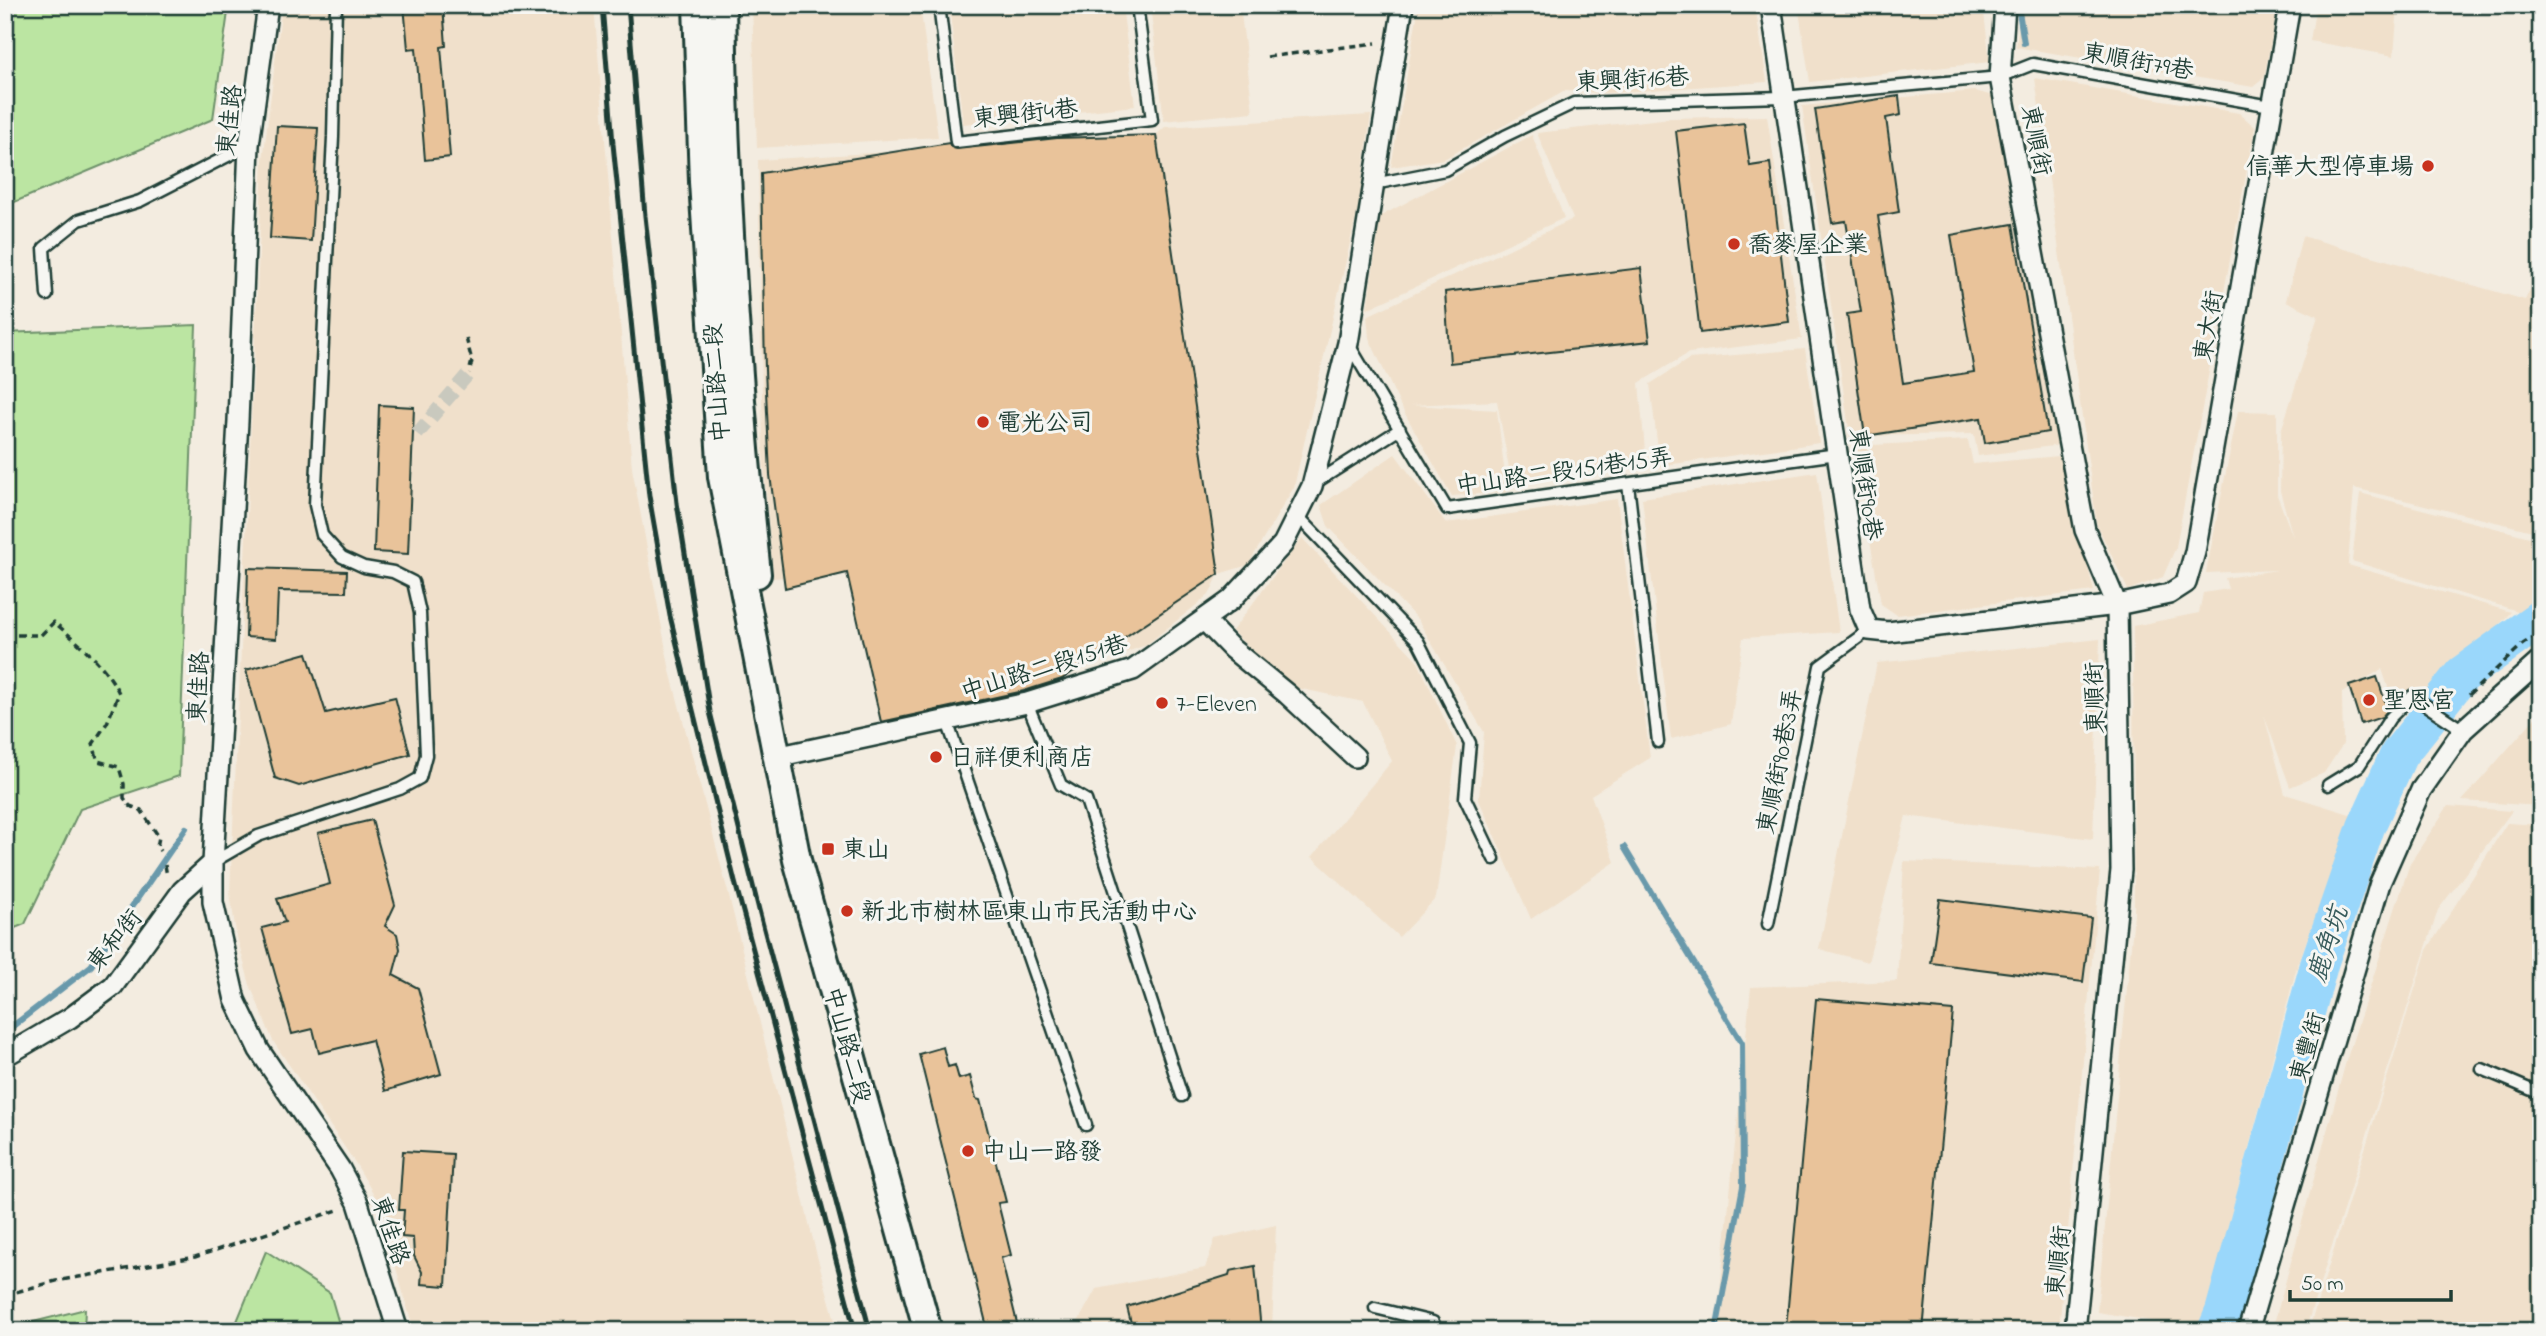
<svg xmlns="http://www.w3.org/2000/svg" width="2546" height="1336" viewBox="0 0 2546 1336" font-family="'Indie Flower','LXGW WenKai TC',sans-serif">
<style>
.built{fill:#f0e0cb}
.green{fill:#bbe5a2;stroke:#6d916b;stroke-width:2}
.lines{fill:none;stroke-linecap:round;stroke-linejoin:round}
.stream{stroke:#6999ab;stroke-width:6}
.river{stroke:#9ad7fb;stroke-width:38}
.building{fill:#e9c39a;stroke:#1f3d34;stroke-width:2}
.pedestrian-tunnel{stroke:#c9c9be;stroke-width:14;stroke-dasharray:14 7;stroke-linecap:butt}
.service-casing{stroke:#1f3d34;stroke-width:15}
.minor-casing{stroke:#1f3d34;stroke-width:24}
.secondary-casing{stroke:#1f3d34;stroke-width:32}
.path{stroke:#1f3d34;stroke-width:3.5;stroke-dasharray:7 5;stroke-linecap:butt}
.service{stroke:#f6f6f2;stroke-width:10}
.minor{stroke:#f6f6f2;stroke-width:19}
.secondary{stroke:#f6f6f2;stroke-width:26}
.rail{stroke:#1f3d34;stroke-width:5}
.poi-dot{fill:#c8321e;stroke:#f6f6f2;stroke-width:2.5}
.labels{text-anchor:middle;stroke-width:6;stroke-linejoin:round;paint-order:stroke}
.street-label{font-size:24px;fill:#1f3d34;stroke:#f6f6f2}
.poi-label{font-size:24px;fill:#1f3d34;stroke:#f6f6f2;text-anchor:start}
.water-label{font-size:26px;font-style:italic;fill:#385c5c;stroke:#f6f6f2}
</style>
<rect width="100%" height="100%" fill="#f3ece0"/>
<filter id="ink" filterUnits="userSpaceOnUse"><feTurbulence type="fractalNoise" baseFrequency=".0143" numOctaves="2"/><feDisplacementMap in="SourceGraphic" scale="14" xChannelSelector="R" yChannelSelector="G"/><feConvolveMatrix kernelMatrix="1 2 1 2 8 2 1 2 1" color-interpolation-filters="sRGB"/></filter>
<g filter="url(#ink)">
<path class="built" d="M282 5H594L632 468 670 671 728 892 817 1256 838 1331H414L376 1198 356 1164 273 1041 250 985 236 933 230 893 263 160Z
M752 5H920L938 137 757 148Z
M949 5H1122L1135 106 963 124Z
M1150 5H1240L1253 112 1164 121Z
M1419 5H1755L1767 82 1608 93 1565 91 1444 159 1391 167Z
M1798 5H1983L1990 62 1810 82Z
M2021 5H2278L2264 78 2253 87 2016 47Z
M2316 5H2398L2394 56 2310 41Z
M2035 78 2239 113 2255 127 2176 547 2163 577 2128 590 2097 525Z
M1975 91 1993 96 2060 445 1978 456 1974 434 1850 436 1802 106Z
M1371 115 1358 208 1294 487 1248 565 1219 574 1209 595 1146 645 1043 683 914 712 881 722 847 573 773 578 763 454 758 160 1156 135 1165 127Z
M1767 116 1802 339 1689 353 1639 383 1646 462 1512 485 1497 401 1411 405 1497 410 1507 492 1452 496 1400 405 1369 338 1367 316 1573 219 1537 133 1671 118Z
M1532 135 1564 218 1367 309 1381 216Z
M2302 236 2525 300 2541 268V533L2354 488 2348 565 2511 612 2432 697 2394 705 2382 669 2342 693 2343 744 2324 773 2290 787 2264 715 2285 794 2353 815 2296 970 2201 1329 2097 1312 2134 913 2133 626 2199 613 2203 593 2228 589 2225 578 2277 570 2206 573 2238 411 2277 412V495L2293 537 2280 491 2281 431 2318 316 2286 301Z
M1805 349 1819 443 1660 466 1650 384 1689 359Z
M1968 440 1973 464 2059 456 2094 591 1897 615 1881 604 1854 446Z
M1395 454 1446 523 1617 499 1650 758 1591 795 1615 862 1531 919 1479 800 1484 732 1418 620 1328 526 1321 505Z
M1817 472 1839 632 1743 638 1731 724 1671 739 1642 498Z
M2360 493 2541 540V609L2531 615 2352 561Z
M1302 538 1417 660 1457 746 1436 898 1399 937 1312 857 1392 761 1363 702 1288 686 1232 631Z
M2100 639 2093 839 1906 816 1868 962 1819 949 1877 663Z
M2541 711V806L2462 801Z
M2448 806 2512 811 2438 910 2305 1331H2272L2347 1058 2410 863Z
M2507 823 2541 825V1331H2310L2309 1329 2427 950Z
M1904 861 2100 870 2059 1331H1716L1751 987 1897 981Z
M1276 1225 1272 1331H1073L1096 1289 1205 1268 1215 1239Z"/>
<path class="green" d="M5 5H229L213 119 5 206Z
M196 325 179 776 80 809 25 924 5 932V333Z
M266 1251 330 1293 341 1331H233Z
M85 1309 84 1331H5V1329Z"/>
<g class="lines">
<path class="stream" d="M2018 5 2024 43
M1624 847 1742 1043 1743 1186 1716 1331
M5 1032 91 966 186 828"/>
<path class="river" d="M2216 1331 2224 1312 2320 961 2366 827 2399 754 2462 675 2541 618"/>
</g>
<path class="building" d="M404 5H443L446 46 441 47 450 157 425 160 416 48 408 49Z
M1899 96 1901 115 1886 118 1899 212 1878 216 1903 383 1974 372 1951 235 2013 224 2048 432 1985 443 1981 418 1865 436 1847 314 1861 312 1846 221 1832 223 1815 109Z
M1744 123 1750 166 1770 163 1789 322 1700 333 1676 131Z
M277 126 318 128 311 241 270 238Z
M1156 135 1219 574 1062 679 1024 691 881 722 847 573 785 588 770 475 765 370 761 173 949 143 951 147 957 149 1057 138Z
M1641 268 1650 341 1450 363 1445 292Z
M379 405 414 407 408 554 374 552Z
M248 568 347 571 346 592 278 591 276 639 246 637Z
M307 653 326 713 395 697 410 754 299 786 275 778 246 670Z
M2377 677 2388 710 2382 717 2361 724 2349 686Z
M372 820 395 905 385 926 397 934 400 949 393 975 418 988 441 1074 385 1091 372 1040 319 1053 313 1029 292 1034 262 928 285 922 277 899 330 884 318 833Z
M1940 899 2091 918 2083 982 1931 963Z
M1816 999 1953 1011 1923 1331H1816L1786 1328Z
M943 1047 948 1067 955 1065 959 1079 970 1076 976 1099 980 1100 1006 1202 998 1203 1011 1255 1001 1258 1019 1331H988L919 1054Z
M403 1151 453 1154 446 1286 421 1284 422 1272 414 1256 413 1238 402 1237 404 1210H399Z
M1255 1266 1261 1331H1133L1127 1307 1229 1275 1230 1271Z"/>
<g class="lines">
<path class="pedestrian-tunnel" d="M417 434 469 373"/>
<g class="service-casing">
<path id="service" d="M939 5 956 142 1152 120 1137 5
M1374 184 1445 170 1505 136 1574 103 1783 97 2000 77 2033 64 2271 106
M47 295 44 248 79 220 140 201 249 145
M1348 343 1447 509 1837 454
M1315 483 1400 429
M1628 484 1658 742
M1297 515 1418 641 1470 743 1465 798 1494 859
M1027 703 1061 785 1086 800 1182 1096
M947 721 1086 1125
M2328 785 2359 766 2390 718 2412 696 2463 730
M213 862 258 836 400 789 420 778 426 755 420 613 413 582 393 572 364 567 342 557 322 535 315 505 333 137 336 5
M1768 924 1820 666 1869 630
M2482 1069 2541 1094
M1375 1308 1433 1322 1437 1331"/>
</g>
<g class="minor-casing">
<path id="minor" d="M268 5 249 145 238 421 213 863V902L235 1000 259 1050 340 1169 358 1203 398 1331
M1771 5 1860 609 1869 630 1888 632 2117 605 2169 594 2186 583 2195 552 2290 5
M2005 5 2000 77 2085 530 2117 605 2121 870 2075 1331
M1204 620 1232 649 1287 694 1355 757
M776 757 1027 703 1133 670 1231 600 1283 544 1312 486 1348 343 1403 5
M5 1056 70 1018 113 986 182 891 213 863
M2248 1331 2380 883 2421 790 2463 730 2541 660"/>
</g>
<g class="secondary-casing">
<path id="secondary" d="M697 5 703 182 722 477 797 860 928 1331
M722 5C725 195 737 385 757 574"/>
</g>
<path class="path" d="M1267 57 1376 43
M466 338 472 361 469 373
M5 635H41L54 622C78 643 105 664 119 693L107 723 93 744 98 761 119 767 124 784V798L130 806 141 810 159 837 157 847 160 851
M2469 695 2523 644 2541 632
M165 865 167 876
M5 1295 56 1281 195 1257 338 1210"/>
<use href="#service" class="service"/>
<use href="#minor" class="minor"/>
<use href="#secondary" class="secondary"/>
<path class="rail" d="M602 5 613 144 649 496 670 616 735 882 855 1331
M628 5 645 216 677 503 710 712 759 910 870 1331"/>
</g>
</g>
<g class="poi-dot">
<circle cx="2428" cy="166" r="7"/>
<circle cx="1734" cy="244" r="7"/>
<circle cx="983" cy="422" r="7"/>
<circle cx="2369" cy="700" r="7"/>
<circle cx="1162" cy="703" r="7"/>
<circle cx="936" cy="757" r="7"/>
<rect x="821" y="842" width="14" height="14" rx="3.5"/>
<circle cx="847" cy="911" r="7"/>
<circle cx="968" cy="1151" r="7"/>
</g>
<g class="labels">
<g class="street-label">
<text transform="translate(2138 61) rotate(10)" y="8">東順街79巷</text>
<text transform="translate(1632 79) rotate(-3)" y="8">東興街16巷</text>
<text transform="translate(1025 113) rotate(-6)" y="8">東興街4巷</text>
<text transform="translate(229 120) rotate(-84)" y="8">東佳路</text>
<text transform="translate(2037 140) rotate(79)" y="8">東順街</text>
<text transform="translate(2208 326) rotate(-80)" y="8">東大街</text>
<text transform="translate(716 383) rotate(-94)" y="8">中山路二段</text>
<text transform="translate(1564 471) rotate(-8)" y="8">中山路二段151巷15弄</text>
<text transform="translate(1866 484) rotate(82)" y="8">東順街90巷</text>
<text transform="translate(1044 667) rotate(-17)" y="8">中山路二段151巷</text>
<text transform="translate(198 687) rotate(-87)" y="8">東佳路</text>
<text transform="translate(2094 698) rotate(-91)" y="8">東順街</text>
<text transform="translate(1779 761) rotate(-79)" y="8">東順街90巷3弄</text>
<text transform="translate(114 940) rotate(-51)" y="8">東和街</text>
<text transform="translate(848 1045) rotate(75)" y="8">中山路二段</text>
<text transform="translate(2307 1047) rotate(-74)" y="8">東豐街</text>
<text transform="translate(391 1230) rotate(71)" y="8">東佳路</text>
<text transform="translate(2058 1261) rotate(-84)" y="8">東順街</text>
</g>
<g class="poi-label">
<text x="2414" y="174" text-anchor="end">信華大型停車場</text>
<text x="1748" y="252">喬麥屋企業</text>
<text x="997" y="430">電光公司</text>
<text x="2383" y="708">聖恩宮</text>
<text x="1176" y="711">7-Eleven</text>
<text x="950" y="765">日祥便利商店</text>
<text x="842" y="857">東山</text>
<text x="861" y="919">新北市樹林區東山市民活動中心</text>
<text x="982" y="1159">中山一路發</text>
</g>
<g class="water-label">
<text transform="translate(2327 944) rotate(-72)" y="9">鹿角坑</text>
</g>
</g>
<rect width="2546" height="1336" fill="none" stroke="#f6f6f2" stroke-width="28"/>
<rect x="14" y="14" width="2518" height="1308" fill="none" stroke="#1f3d34" stroke-width="2.5" filter="url(#ink)"/>
<path d="M2290 1290v10h161v-10" fill="none" stroke="#1f3d34" stroke-width="3.5"/>
<text x="2301" y="1290" font-size="21" fill="#1f3d34" stroke="#f6f6f2" stroke-width="5" paint-order="stroke">50 m</text>
</svg>
